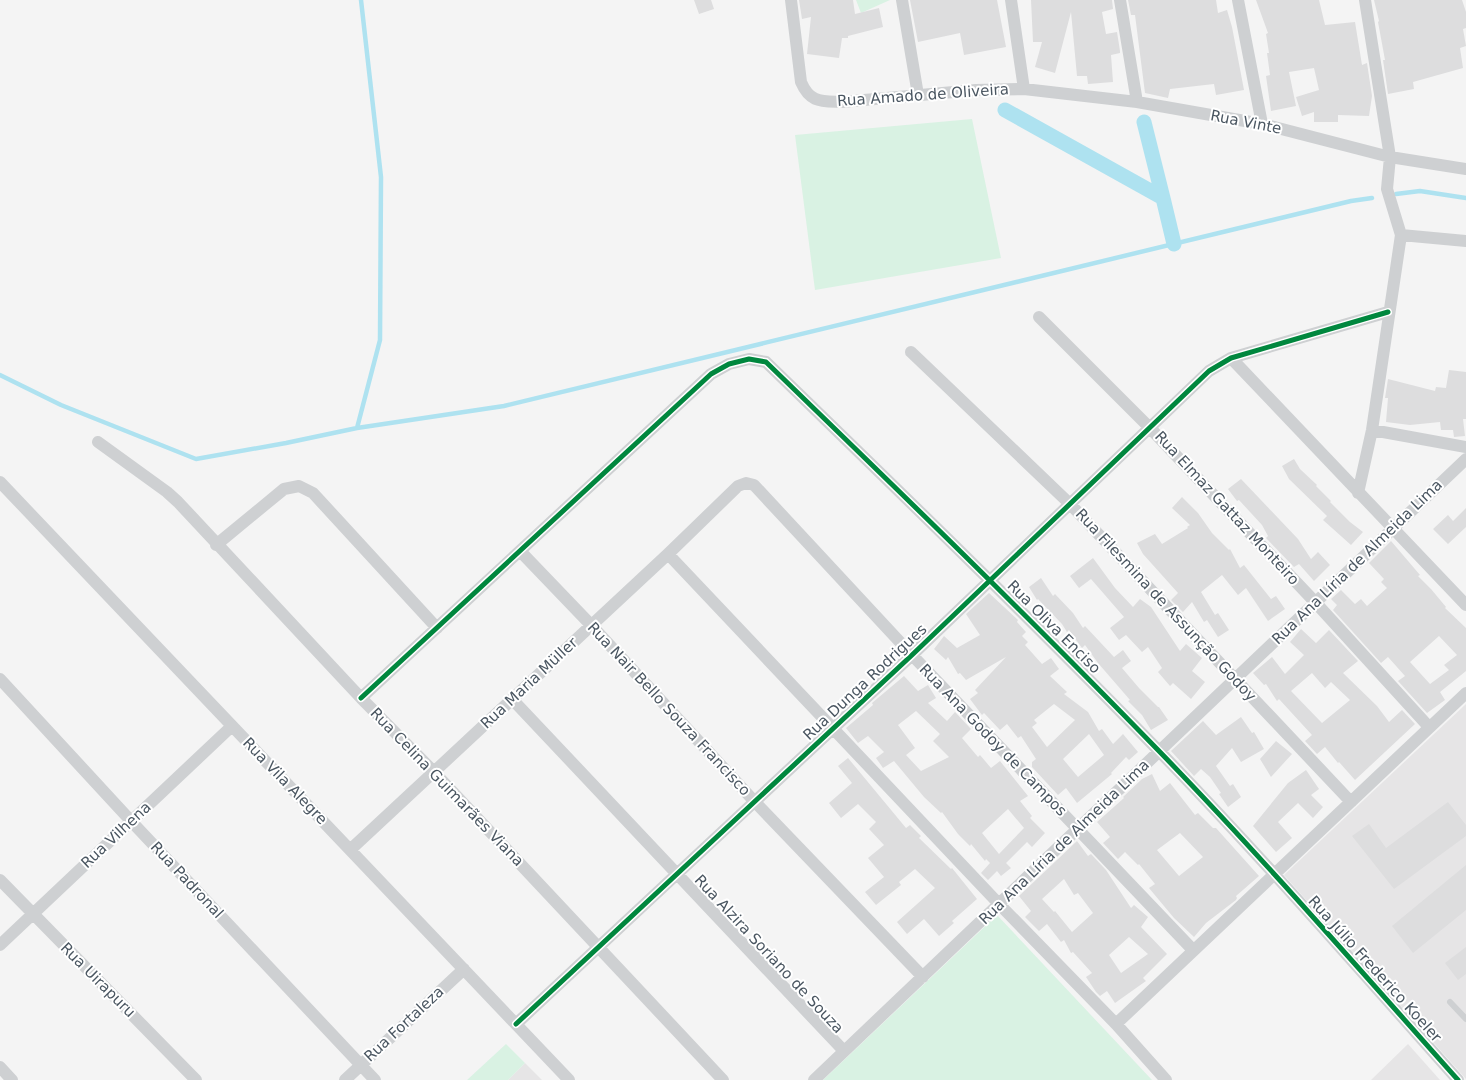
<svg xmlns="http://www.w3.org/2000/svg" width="1466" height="1080" viewBox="0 0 1466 1080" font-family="'DejaVu Sans',sans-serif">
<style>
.education{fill:#e6e5e6}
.green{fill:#d9f2e3}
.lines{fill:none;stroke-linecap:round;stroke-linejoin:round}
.stream{stroke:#aee2f0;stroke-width:4.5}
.canal{stroke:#aee2f0;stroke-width:15}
.building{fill:#ddddde;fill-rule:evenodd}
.lane{stroke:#ced0d2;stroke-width:6}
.street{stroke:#ced0d2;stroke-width:12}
.cycleway-casing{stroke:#fff;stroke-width:8}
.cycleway{stroke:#00873e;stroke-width:5}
.labels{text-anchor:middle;stroke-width:4;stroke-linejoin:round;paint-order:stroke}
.street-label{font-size:15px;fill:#4a5661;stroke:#fff}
</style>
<rect width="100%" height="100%" fill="#f4f4f4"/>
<path class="education" d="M1466 704V1079L1284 875Z
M1408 1044 1440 1080H1371Z
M525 1063 542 1080H508Z"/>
<path class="green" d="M856 0H890L861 13Z
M972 119 1001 258 815 290 795 135Z
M997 915 1152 1080H823Z
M506 1044 525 1063 508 1080H467Z"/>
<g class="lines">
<path class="stream" d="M1396 194 1420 191 1466 198
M0 375 61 405 196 459 286 443 357 428 504 406 1351 201 1372 198
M357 428 380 340 381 177 361 0"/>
<path class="canal" d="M1005 110 1163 198 1174 244
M1144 122 1163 198"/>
</g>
<path class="building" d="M694 0H711L714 9 699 14Z
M799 0H853L855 14 879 8 883 27 848 36V38H842L839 58 807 54 811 17 802 19Z
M910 0H997L1006 47 964 55 960 33 918 42Z
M1031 0H1112L1113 9 1102 12 1106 34 1117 32 1120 51V53L1111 55 1113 82 1088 84 1087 76H1077L1071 12 1055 73 1035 67 1042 42H1033Z
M1128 0H1216L1218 13 1227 10 1232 27 1244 90 1216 95 1214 84 1170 89 1168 98 1145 93 1135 15H1131Z
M1256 0H1319L1325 25 1355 22 1362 65 1367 63 1372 96 1369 116 1338 115V122H1314V112L1302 116 1296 97 1319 90 1314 68 1289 72 1296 106 1271 111 1266 76 1270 75 1267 53H1269L1266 34 1268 33Z
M1374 0H1462L1466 12V28L1463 29 1466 46 1460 48 1463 68 1413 82 1414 89 1388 94 1383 60H1385L1378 22 1379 21Z
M1449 370 1466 372V419H1463L1465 436 1454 437 1453 430H1441L1440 422 1410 425 1386 422 1388 398H1385L1388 379 1435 391 1436 387 1446 388Z
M1294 459 1300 469 1317 485 1316 486 1331 501 1330 502 1350 522 1363 532 1351 545 1323 520 1327 516 1289 479 1282 466Z
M1241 479 1298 539 1311 559 1318 552 1330 565 1314 581 1299 564 1294 567 1266 538 1268 536 1262 525 1239 500 1237 501 1228 489Z
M1182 497 1198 513 1212 533 1229 550 1230 549 1240 568 1244 565 1271 599 1276 596 1285 609 1268 621 1246 588 1238 595 1222 575 1201 592 1215 615 1218 613 1229 630 1218 637 1207 620 1204 622 1192 602 1183 612 1171 600 1178 593 1143 554 1137 543 1155 534 1162 544 1188 528 1187 527 1190 525 1172 508Z
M1466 508V527L1448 544 1433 529 1448 515 1453 521Z
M1391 541 1420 575 1418 576 1431 589 1446 607 1445 608 1466 628V671L1440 692 1445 700 1427 713 1398 681 1405 676 1388 657 1381 663 1333 610 1337 605 1331 599 1341 590 1355 604 1361 599 1367 606 1387 588 1381 582 1384 579 1369 563ZM1439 636 1457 655 1444 665 1449 670 1430 684 1410 662Z
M1093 558 1115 588 1133 607 1140 599 1151 607 1180 651 1186 644 1202 658 1192 671 1205 682 1191 699 1173 683 1170 686 1158 672 1162 668 1148 647 1142 652 1126 635 1119 640 1110 628 1124 617 1091 579 1079 588 1070 576Z
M1041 578 1053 596 1055 594 1073 613 1083 628 1085 626 1114 657 1123 650 1131 661 1122 668 1139 688 1158 707H1159L1168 720 1151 730 1142 715 1128 701 1130 700 1098 663 1085 645 1082 648 1069 630 1067 632 1062 624 1038 599 1037 600 1029 587Z
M989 593 1018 620 1017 622 1026 632 1022 636 1028 642 1025 645 1042 664 1051 658 1059 669 1050 676 1067 692 1064 694 1088 712 1099 731 1102 729 1113 744 1123 734 1138 752 1129 760 1126 757 1111 773 1112 774 1077 803 1066 788 1058 795 1032 767V762L1036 759 1021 736 1018 738 1007 724 1000 730 984 713 982 715 970 699 978 693 975 690 1006 657 966 680 960 673 958 674 948 657 946 660 934 649 944 636 957 648 980 635 966 614ZM1054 704 1075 720 1047 747 1032 727 1037 723 1034 720ZM1089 734 1104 755 1078 777 1063 759Z
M1301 629 1316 643 1329 630 1358 661 1343 673 1377 706 1389 722 1402 710 1415 724 1355 780 1339 762 1338 763 1325 747 1317 754 1305 741 1312 735 1279 699 1277 701 1266 684 1264 685 1253 673 1272 657 1285 674 1304 655 1290 642ZM1312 673 1325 688 1331 682 1350 700 1322 723 1291 691Z
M904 676 918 691 928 685 936 698 928 703 947 721 955 712 971 729 962 738 978 757 980 755 991 768 1000 761 1028 796 1020 801 1032 816 1030 818 1045 833 1032 847 1027 842 1006 863 1011 868 1001 876 997 871 988 880 981 873 990 863 986 859 985 861 971 844 970 846 958 834 942 812 941 813 924 797 894 761 883 768 876 758 884 752 868 736 858 743 846 728 873 705 872 703ZM916 711 940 734 933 741 949 757 921 771 906 755 915 748 898 725ZM1008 809 1024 828 999 854 982 833Z
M1241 717 1252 733 1254 732 1264 749 1241 762 1232 748 1216 766 1230 786 1233 784 1241 797 1228 807 1219 794 1221 793 1210 777 1201 769 1194 776 1171 751 1203 721 1216 735Z
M1276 741 1292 754 1271 777 1260 759Z
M848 758 906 828 910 825 921 836 919 838 951 869 952 868 977 899 952 921 954 923 939 936 924 919 907 934 897 922 935 888 915 869 899 882 901 885 876 905 865 892 884 877 868 858 884 845 869 829 876 822 858 804 841 818 829 803 852 783 838 766Z
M1306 770 1319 789 1311 795 1323 807 1313 818 1298 803 1278 822 1292 838 1276 852 1253 826 1288 783Z
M1152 774 1160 791 1170 783 1195 815 1198 813 1213 828H1216L1259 876 1236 896 1237 898 1236 900 1206 923 1194 937 1174 918 1149 888 1155 884 1139 864 1138 865 1125 852 1118 859 1103 843 1110 837 1097 822 1124 798 1123 797 1142 779ZM1180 833 1203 857 1179 876 1157 850Z
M1448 802 1466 825V836L1394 889 1352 836 1369 824 1386 848Z
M1077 841 1088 856 1091 854 1106 870 1131 908 1134 905 1148 917 1141 927 1167 954 1143 978 1146 981 1115 1003 1107 991 1100 996 1096 992 1086 977 1092 973 1073 952 1071 953 1064 940 1061 942 1047 924 1039 931 1025 917 1031 911 1019 896ZM1064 879 1074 895 1078 893 1093 913 1072 932 1055 911 1054 912 1042 899ZM1129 937 1148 954 1121 973 1109 955Z
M1466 865V910L1413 953 1392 926Z
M1466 947V974L1458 980 1445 963Z"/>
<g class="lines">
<path class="lane" d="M1450 1002 1466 1019"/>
<path class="street" d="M791 0 801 82C810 103 821 101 842 102L976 90 1024 89 1137 102 1262 124 1390 157 1466 169
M902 0 918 95
M1011 0 1024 89
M1120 0 1137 102
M1238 0 1262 124
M1401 235 1466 241
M1039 317 1150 428 1315 602 1429 727
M911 352 1070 504 1351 802
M1231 358 1466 605
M1372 430 1466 447
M98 442 167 492 178 502 361 698 434 772 723 1080
M0 482 569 1080
M1358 493 1372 430 1401 235 1387 189 1390 157 1365 0
M216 545 284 489 299 486 313 493 437 628
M520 551 591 625 755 802 923 977
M668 554 999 904 1116 1024 1166 1080
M0 679 131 821 375 1080
M361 698 711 374 729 364 749 359 766 362C898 490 1030 618 1158 750 1261 856 1359 969 1458 1080
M512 699 844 1051
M350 850 668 554 738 486 746 483 754 485 912 655 1193 950
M0 880 196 1080
M0 945 232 726
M516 1024 912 655 1209 371 1231 358 1388 312
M1116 1024 1466 693
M0 1067 12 1080
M345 1080 464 969
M814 1080 1466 459"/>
<g class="cycleway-casing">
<path id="cycleway" d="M361 698 711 374 729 364 749 359 766 362C898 490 1030 618 1158 750 1261 856 1359 969 1458 1080
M516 1024 912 655 1209 371 1231 358 1388 312"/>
</g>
<use href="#cycleway" class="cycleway"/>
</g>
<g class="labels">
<g class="street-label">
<text transform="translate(923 95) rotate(-4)" y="5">Rua Amado de Oliveira</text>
<text transform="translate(1246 122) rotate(11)" y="5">Rua Vinte</text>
<text transform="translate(1227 508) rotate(47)" y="5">Rua Elmaz Gattaz Monteiro</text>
<text transform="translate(1357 562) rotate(-44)" y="5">Rua Ana Líria de Almeida Lima</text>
<text transform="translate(1166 605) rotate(47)" y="5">Rua Filesmina de Assunção Godoy</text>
<text transform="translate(1054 627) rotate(45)" y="5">Rua Oliva Enciso</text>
<text transform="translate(865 682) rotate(-43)" y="5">Rua Dunga Rodrigues</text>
<text transform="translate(529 683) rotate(-43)" y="5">Rua Maria Müller</text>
<text transform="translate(669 709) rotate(47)" y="5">Rua Nair Bello Souza Francisco</text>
<text transform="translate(993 740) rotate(46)" y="5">Rua Ana Godoy de Campos</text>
<text transform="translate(285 781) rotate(46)" y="5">Rua Vila Alegre</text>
<text transform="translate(447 787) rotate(46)" y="5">Rua Celina Guimarães Viana</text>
<text transform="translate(116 835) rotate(-43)" y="5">Rua Vilhena</text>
<text transform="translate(1064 842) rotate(-44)" y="5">Rua Ana Líria de Almeida Lima</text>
<text transform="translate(187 880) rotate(47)" y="5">Rua Padronal</text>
<text transform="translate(769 954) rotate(47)" y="5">Rua Alzira Soriano de Souza</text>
<text transform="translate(1375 969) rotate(48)" y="5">Rua Júlio Frederico Koeler</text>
<text transform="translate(98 980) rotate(45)" y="5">Rua Uirapuru</text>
<text transform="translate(404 1024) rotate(-43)" y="5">Rua Fortaleza</text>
</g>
</g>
</svg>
